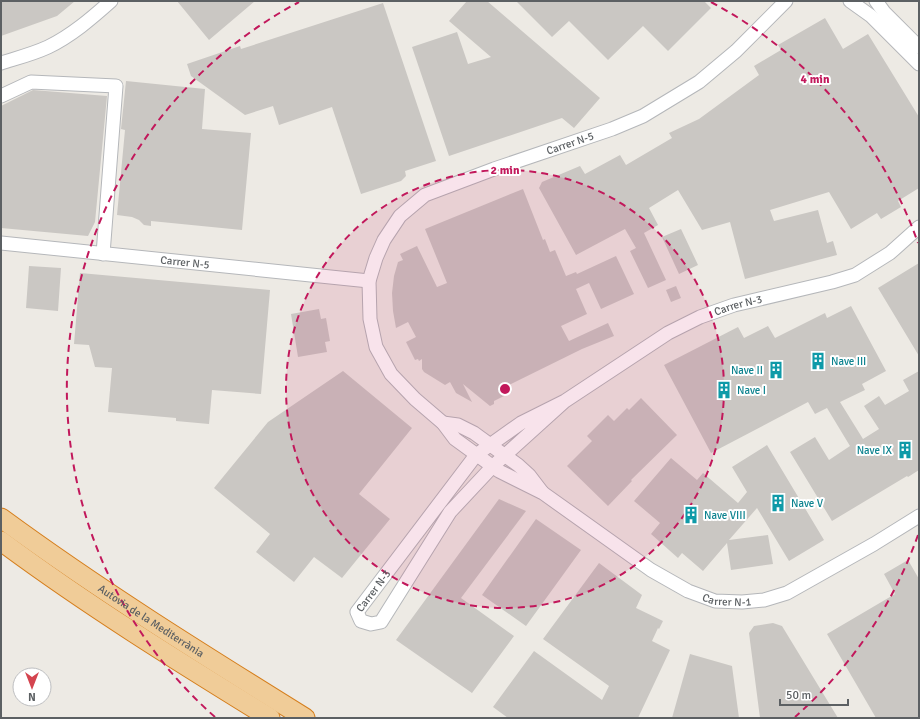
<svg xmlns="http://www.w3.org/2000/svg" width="920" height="719" viewBox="0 0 920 719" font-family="Signika,sans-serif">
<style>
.building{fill:#cac7c3}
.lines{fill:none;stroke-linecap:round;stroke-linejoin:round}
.minor-casing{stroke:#b5b7ba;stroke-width:15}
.highway-casing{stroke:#d57e1c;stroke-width:21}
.minor{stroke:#fff;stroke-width:13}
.highway{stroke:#f0cc98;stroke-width:19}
.ring{fill:none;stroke:#c2185b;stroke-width:2;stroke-dasharray:7 5}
.labels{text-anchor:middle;stroke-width:4;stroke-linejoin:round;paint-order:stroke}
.street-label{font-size:11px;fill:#5c6063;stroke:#fff}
.culture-label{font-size:11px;fill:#0d838f;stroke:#fff;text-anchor:start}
.centre{fill:#c2185b;stroke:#fff;stroke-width:2}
.ring-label{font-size:12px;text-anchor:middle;font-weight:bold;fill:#c2185b;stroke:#fff;stroke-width:4;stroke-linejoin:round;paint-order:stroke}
</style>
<rect width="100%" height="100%" fill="#edeae4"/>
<path class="building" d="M1 1H75L57 16 1 36Z
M177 1H255L209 40Z
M467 1H487L600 98 574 128 562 118 449 156 412 47 457 32 468 64 491 57 449 21Z
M516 1H704L711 8 668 51 643 26 608 60 569 21 552 37Z
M383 3 436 161 405 171 406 176 401 181 361 194 332 107 279 125 273 106 245 115 191 76 187 64 240 46 241 49Z
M825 18 843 49 868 34 919 117V188L898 201 901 207 881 219 877 213 851 229 829 192 770 210 774 221 818 210 827 243 833 241 837 255 745 279 730 222 702 230 678 190 649 208 658 225 644 233 666 280 648 288 630 251 636 248 625 229 576 255 539 188 542 182 580 166 585 174 620 155 626 165 672 138 669 133 699 119 759 75 754 66 781 50 778 45Z
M126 81 205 89 202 129 251 133 242 230 151 221V226L144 225 139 220 132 217 117 215 125 130 121 129Z
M33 90 107 96 95 222 88 236 1 228V106Z
M523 189 543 240 545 239 550 252 555 250 566 276 576 272 577 274 616 256 634 294 601 309 589 283 576 289 587 314 561 326 569 341 608 323 614 336 582 349 509 385 512 392 494 401V404L490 406 463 384 472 402 456 393 450 382 445 385 424 372 422 369V359L419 361 418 359 415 360 406 342 416 337 408 322 396 328 393 311 392 293 394 276 398 262 403 260 400 254 417 246 437 287 447 283 425 229Z
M681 229 698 265 679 274 662 237Z
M919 263V356L878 288Z
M29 266 61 268 58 311 26 308Z
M80 273 270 290 261 394 212 390 209 424 176 421V418L108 412 112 368 95 367 89 345 74 344Z
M676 286 681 298 671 302 666 290Z
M851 306 886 371 862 384 865 390 840 402 863 439 879 429 864 406 879 396 885 405 909 391 903 380 919 371V470L908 477 907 476 832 521 790 452 815 437 829 460 850 446 827 408 815 414 808 402 711 453 664 365 738 327 744 338 768 326 775 338 825 313 827 318Z
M319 309 321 319 326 318 330 341 325 342 327 352 298 357 291 314Z
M343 371 412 428 359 494 390 519 342 578 314 557 294 582 256 552 270 534 214 488 268 422Z
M641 398 677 435 631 480 632 481 608 506 567 466 592 441 587 436 608 415 614 421 627 408 629 410Z
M767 445 824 540 789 561 757 508 729 540 768 535 773 564 731 570 727 543 703 571 682 553 678 558 651 534 660 523 634 501 671 458 697 480 703 473 738 503 747 492 732 467Z
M499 499 526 511 461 598 514 636 472 693 396 640Z
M536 519 581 550 526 626 482 595Z
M908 560 919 579V718H876L827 634 895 594 884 574Z
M599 563 642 595 636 608 663 621 659 629 658 628 652 641 670 650 638 718H508L493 707 534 651 602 700 609 686 543 639Z
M773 623 782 626 838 718H760L749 633 754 626Z
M690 654 732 666 739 718H672Z"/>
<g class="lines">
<g class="minor-casing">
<g id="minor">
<path id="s1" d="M786 1 736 51 699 82 643 116 612 129 494 169 425 195 400 216 384 240 376 258 369 281 370 319 376 347 391 374 415 399 443 423 455 439 499 471 543 493 651 570 688 591 715 601 742 602 764 600 787 593 874 544 919 516"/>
<path d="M850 1 871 16 919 64"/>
<path d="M876 1 884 12 919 47"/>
<path d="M1 63C17 58 33 54 48 47 71 36 92 18 111 1"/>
<path d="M1 96 31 82 116 86 103 254"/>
<path id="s2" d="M1 243 369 281"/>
<path id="s3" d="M565 401 493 466 450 512 381 622 371 624 361 621 357 612 476 455 521 423 565 401 668 333 700 317 734 305 832 282 855 275 890 253 919 227"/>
<path d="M443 423 458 425 474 433 518 465 529 475 542 492"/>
</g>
</g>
<g class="highway-casing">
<g id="highway">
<path id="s4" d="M1 518C99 590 202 654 305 718"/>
<path d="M1 541C87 605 179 662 270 718"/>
</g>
</g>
<use href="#minor" class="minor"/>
<use href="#highway" class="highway"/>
</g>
<circle cx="505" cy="389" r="219" fill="#c2185b" fill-opacity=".12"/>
<g class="ring">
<circle cx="505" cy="389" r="219"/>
<path d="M918 535A438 438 0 0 1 795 717M215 717A438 438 0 0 1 299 2M711 2A438 438 0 0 1 918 243"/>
</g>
<defs>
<g id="building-bare" transform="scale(1.38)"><path d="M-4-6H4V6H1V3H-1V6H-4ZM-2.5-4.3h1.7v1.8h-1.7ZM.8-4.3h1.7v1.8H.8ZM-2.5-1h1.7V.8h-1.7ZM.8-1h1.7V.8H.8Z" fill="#0f9aa8" stroke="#fff" stroke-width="2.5" paint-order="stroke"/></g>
</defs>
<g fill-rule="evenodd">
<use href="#building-bare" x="818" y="361"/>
<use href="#building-bare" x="776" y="370"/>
<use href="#building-bare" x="724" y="390"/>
<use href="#building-bare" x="905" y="450"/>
<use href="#building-bare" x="778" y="503"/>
<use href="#building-bare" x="691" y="515"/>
</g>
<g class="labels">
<g class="street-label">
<text transform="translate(570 143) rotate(-19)" y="4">Carrer N-5</text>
<text dy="4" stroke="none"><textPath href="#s2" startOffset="185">Carrer N-5</textPath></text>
<text dy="4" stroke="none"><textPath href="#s3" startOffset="821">Carrer N-3</textPath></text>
<text dy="4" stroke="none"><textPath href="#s3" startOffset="347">Carrer N-3</textPath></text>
<text dy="4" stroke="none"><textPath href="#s1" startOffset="1030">Carrer N-1</textPath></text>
<text dy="4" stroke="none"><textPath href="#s4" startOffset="182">Autovia de la Mediterrània</textPath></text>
</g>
<g class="culture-label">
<text x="831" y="365">Nave III</text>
<text x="763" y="374" text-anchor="end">Nave II</text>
<text x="737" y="394">Nave I</text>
<text x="892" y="454" text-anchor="end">Nave IX</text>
<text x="791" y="507">Nave V</text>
<text x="704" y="519">Nave VIII</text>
</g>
</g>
<circle cx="505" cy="389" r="6" class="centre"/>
<g class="ring-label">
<text x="815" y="83">4 min</text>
<text x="505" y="174">2 min</text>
</g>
<rect width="920" height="719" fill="none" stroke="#5c6063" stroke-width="4"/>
<g transform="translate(32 687) rotate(180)"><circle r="19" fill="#ffffff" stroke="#bebfc1"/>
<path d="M0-3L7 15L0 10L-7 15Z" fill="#d4444f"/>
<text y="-6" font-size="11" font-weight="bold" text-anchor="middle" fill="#5c6063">N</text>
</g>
<path d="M780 699v6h68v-6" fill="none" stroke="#5c6063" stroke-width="2"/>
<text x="786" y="699" font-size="12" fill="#5c6063" stroke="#ffffff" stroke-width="3" paint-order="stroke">50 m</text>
</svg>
